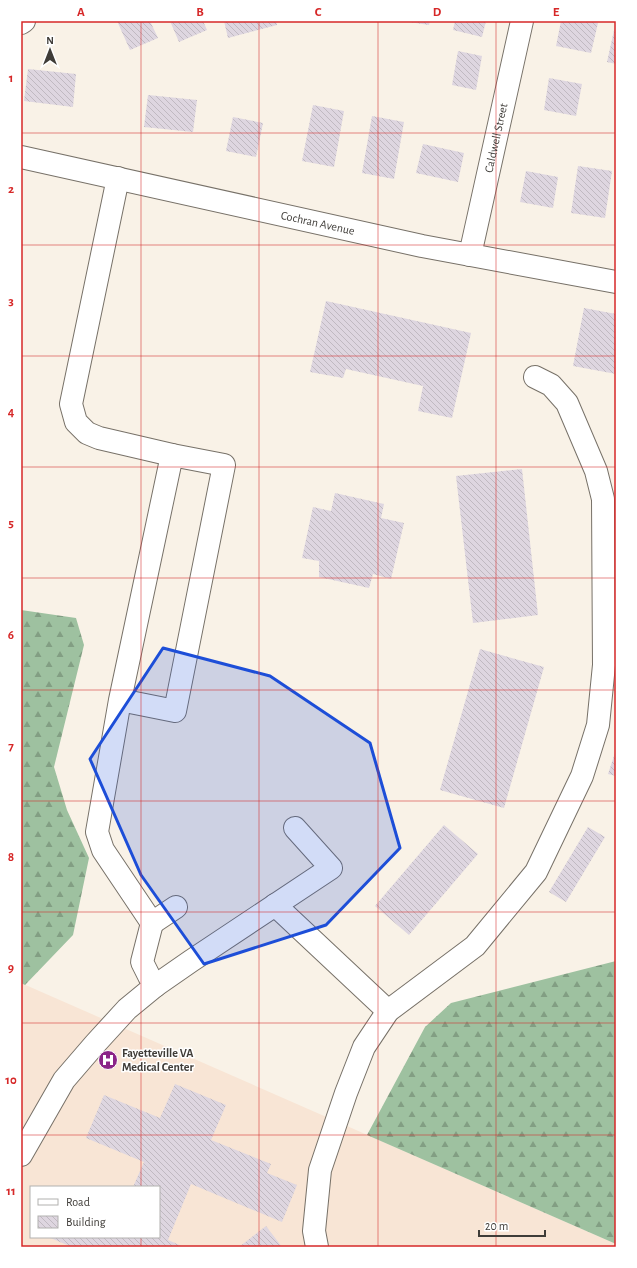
<svg xmlns="http://www.w3.org/2000/svg" width="637" height="1268" viewBox="0 0 637 1268" font-family="'Alegreya Sans',sans-serif">
<style>
.medical{fill:#f8e5d5;fill-rule:evenodd}
.forest{fill:url(#forest-firs)}
.building{fill:url(#building-back-hatch)}
.lines{fill:none;stroke-linecap:round;stroke-linejoin:round}
.minor-casing{stroke:#777168;stroke-width:24}
.minor{stroke:#fff;stroke-width:22}
.marked{fill:#1d4ed8;fill-opacity:0.2;stroke:#1d4ed8;stroke-width:3;stroke-linejoin:round}
.grid{fill:none;stroke:#d62828;stroke-width:1;stroke-opacity:0.55}
.labels{text-anchor:middle;stroke-width:3;stroke-linejoin:round;paint-order:stroke}
.street-label{font-size:12px;fill:#3f3c38;stroke:#fff}
.poi-label{font-size:12px;font-weight:bold;fill:#3f3c38;stroke:#fff;text-anchor:start}
.neatline{fill:none;stroke:#d62828;stroke-width:1.5}
.grid-label{font-size:13px;text-anchor:middle;font-weight:bold;fill:#d62828}
</style>
<defs>
<pattern id="forest-firs" width="22" height="20" patternUnits="userSpaceOnUse"><rect width="22" height="20" fill="#9ec1a0"/><path d="M5 1l3.5 6h-7zM16 11l3.5 6h-7z" fill="#829e83"/></pattern>
<pattern id="building-back-hatch" width="6" height="6" patternUnits="userSpaceOnUse"><rect width="6" height="6" fill="#ded6e0"/><path d="M-1 5l2 2M0 0l6 6M5-1l2 2" fill="none" stroke="#c0b9c1"/></pattern>
</defs>
<rect width="100%" height="100%" fill="#f9f2e7"/>
<path class="medical" d="M21 983 616 1244V1247H21ZM31 1187H159V1237H31Z"/>
<path class="forest" d="M21 610 76 618 84 645 54 767 67 810 89 858 73 935 25 985 21 983Z
M616 961V1244L367 1135 425 1027 451 1003Z"/>
<path class="building" d="M117 21H150L158 38 130 50Z
M170 21H203L207 30 179 42Z
M224 21H276L277 25 228 38Z
M409 21H430L429 25 409 22Z
M455 21H486L482 37 453 30Z
M561 21H588L598 23 591 53 556 46Z
M615 26H616V64L607 62Z
M458 51 482 56 476 90 452 85Z
M28 69 76 74 73 107 24 101Z
M549 78 582 84 576 116 544 110Z
M148 95 197 100 193 132 144 127Z
M313 105 344 111 334 167 302 161Z
M372 116 404 122 394 179 362 173Z
M233 117 263 123 256 157 226 151Z
M423 144 464 153 458 182 416 173Z
M578 166 612 171 605 218 571 213Z
M526 171 558 177 553 208 520 202Z
M326 301 471 333 452 418 418 411 423 386 346 369 343 378 310 372Z
M584 308 616 314V374L573 366Z
M522 469 538 615 473 623 456 476Z
M335 493 384 504 381 518 404 523 391 579 373 574 369 588 319 577V561L302 558 313 507 331 511Z
M480 649 544 667 504 808 440 790Z
M616 750V776L608 774Z
M444 825 478 854 409 935 375 906Z
M588 827 605 837 566 902 549 892Z
M175 1084 226 1105 211 1140 271 1164 267 1173 297 1185 282 1222 191 1184 168 1240 184 1247H72L48 1237H159V1187H133L144 1162 86 1138 104 1095 160 1118Z
M266 1226 282 1247H239Z"/>
<g class="lines">
<g class="minor-casing">
<g id="minor">
<path d="M21 23 24 21"/>
<path id="s1" d="M21 157 422 246 616 282"/>
<path d="M118 178 71 404 76 422 87 433 99 438 172 455"/>
<path id="s2" d="M470 255 522 21"/>
<path d="M120 700 175 711 224 465 172 455 120 700 97 832 103 850 152 923 176 907"/>
<path d="M275 905 388 1011 475 946 536 872 582 776 598 725 604 665 603 499 596 471 567 403 551 385 535 377"/>
<path d="M152 923 142 962 149 976 155 986"/>
<path d="M21 1155 64 1080 95 1044 127 1009 155 986 191 961 331 868 295 828"/>
<path d="M317 1247 314 1231 320 1170 346 1093 364 1047 388 1011"/>
</g>
</g>
<use href="#minor" class="minor"/>
</g>
<path class="marked" d="M163 648 270 676 370 743 400 848 326 925 204 964 141 875 90 759Z"/>
<path class="grid" d="M141 21V1187M259 21V1247M378 21V1247M496 21V1247M21 133H616M21 245H616M21 356H616M21 467H616M21 578H616M21 690H616M21 801H616M21 912H616M21 1023H616M21 1135H616M141 1237V1247"/>
<defs>
<g id="hospital-disc" transform="scale(1)"><circle r="9.5" fill="#8b2388" stroke="#fff"/><path d="M-5-5h3v3.5h4V-5h3V5h-3V1.5h-4V5h-3Z" fill="#fff"/></g>
</defs>
<g fill-rule="evenodd">
<use href="#hospital-disc" x="108" y="1060"/>
</g>
<g class="labels">
<g class="street-label">
<text dy="4" stroke="none"><textPath href="#s2" startOffset="120">Caldwell Street</textPath></text>
<text dy="4" stroke="none"><textPath href="#s1" startOffset="304">Cochran Avenue</textPath></text>
</g>
<g class="poi-label">
<text x="122" y="1057">Fayetteville VA<tspan x="122" dy="14">Medical Center</tspan></text>
</g>
</g>
<rect width="637" height="1268" fill="none" stroke="#ffffff" stroke-width="44"/>
<rect x="30" y="1186" width="130" height="52" fill="#ffffff" stroke="#b2b1af"/>
<rect x="38" y="1199" width="20" height="6" fill="#ffffff" stroke="#b2b1af"/>
<text x="66" y="1206" font-size="12" fill="#3f3c38">Road</text>
<rect x="38" y="1216" width="20" height="12" fill="url(#building-back-hatch)" stroke="#b2b1af"/>
<text x="66" y="1226" font-size="12" fill="#3f3c38">Building</text>
<g transform="translate(50 50)" stroke="#ffffff" stroke-width="3" paint-order="stroke">
<path d="M0-3L7 15L0 10L-7 15Z" fill="#3f3c38"/>
<text y="-6" font-size="11" font-weight="bold" text-anchor="middle" fill="#3f3c38">N</text>
</g>
<path d="M479 1230v6h66v-6" fill="none" stroke="#3f3c38" stroke-width="2"/>
<text x="485" y="1230" font-size="12" fill="#3f3c38" stroke="#ffffff" stroke-width="3" paint-order="stroke">20 m</text>
<rect x="22" y="22" width="593" height="1224" class="neatline"/>
<g class="grid-label">
<text x="81" y="16">A</text>
<text x="200" y="16">B</text>
<text x="318" y="16">C</text>
<text x="437" y="16">D</text>
<text x="556" y="16">E</text>
<text x="11" y="82">1</text>
<text x="11" y="193">2</text>
<text x="11" y="305">3</text>
<text x="11" y="416">4</text>
<text x="11" y="527">5</text>
<text x="11" y="639">6</text>
<text x="11" y="750">7</text>
<text x="11" y="861">8</text>
<text x="11" y="972">9</text>
<text x="11" y="1084">10</text>
<text x="11" y="1195">11</text>
</g>
</svg>
